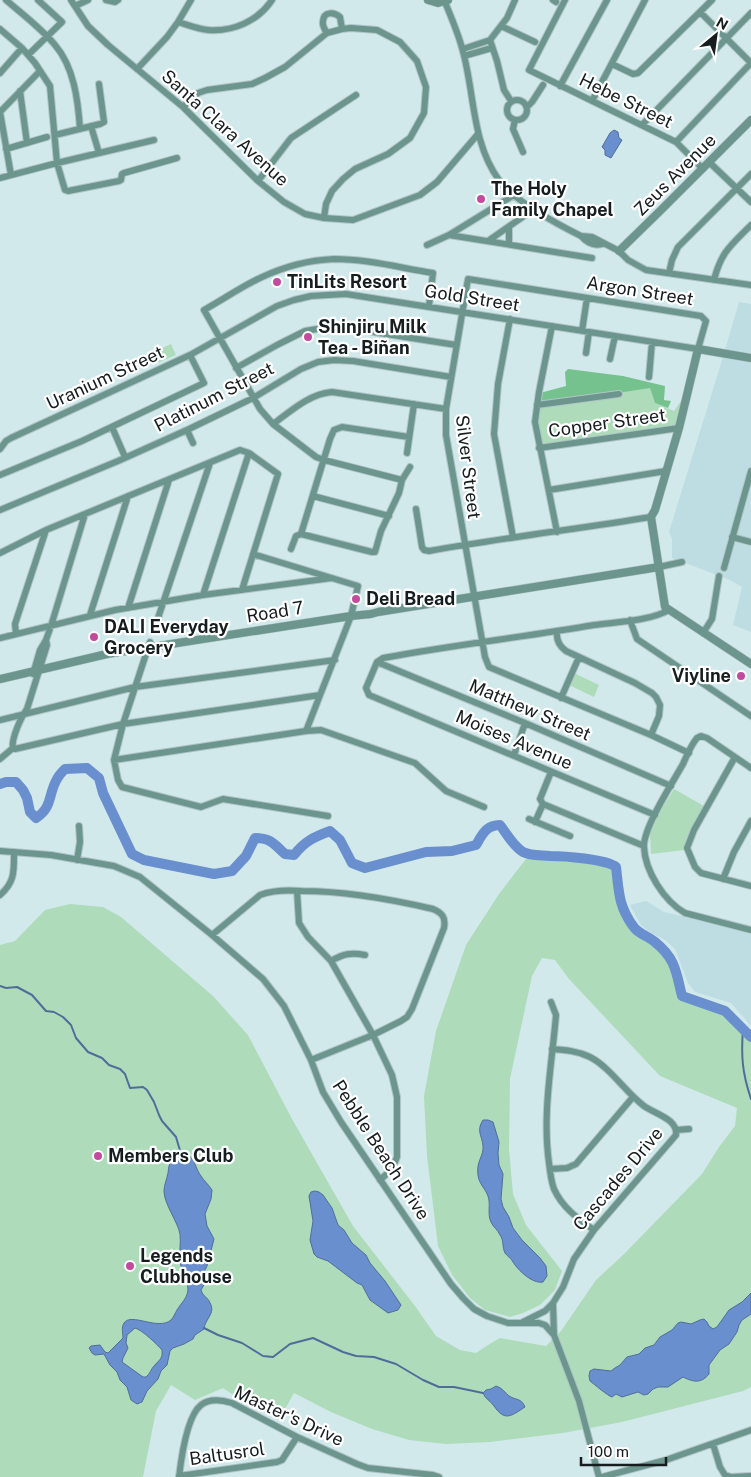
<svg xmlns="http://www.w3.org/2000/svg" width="751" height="1477" viewBox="0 0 751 1477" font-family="'Public Sans',sans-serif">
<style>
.built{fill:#bedde2}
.green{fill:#aedbba}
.forest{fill:#76c28f}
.water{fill:#6a8fcf;stroke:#506d9a;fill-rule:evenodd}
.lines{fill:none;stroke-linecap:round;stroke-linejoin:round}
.stream{stroke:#506d9a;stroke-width:2}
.river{stroke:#6a8fcf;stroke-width:10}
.minor-casing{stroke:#b0c4c7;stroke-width:8}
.tertiary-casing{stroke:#b0c4c7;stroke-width:9}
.minor{stroke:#6c968d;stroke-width:6}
.tertiary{stroke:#6c968d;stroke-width:8}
.poi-dot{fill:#c34a9d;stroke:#fff;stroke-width:2}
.labels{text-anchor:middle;stroke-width:4.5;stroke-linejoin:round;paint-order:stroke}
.street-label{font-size:18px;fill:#151d1e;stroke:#fff}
.poi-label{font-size:18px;font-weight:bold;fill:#151d1e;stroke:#fff;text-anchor:start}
</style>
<rect width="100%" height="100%" fill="#d2e9ec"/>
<path class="built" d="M739 302 751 304V632L733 625 742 587 730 580 672 558V539L669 532 719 370Z
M646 901 664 912 751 932V1026L731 1003 695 992 688 983 675 949 665 940 648 931 641 925 630 905Z"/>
<path class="green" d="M171 344 176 355 155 364 151 353Z
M645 387H650L655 403 674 411 688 391 679 427 539 448 538 405Z
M574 673 599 685 594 697 569 685Z
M674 789 704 806C697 818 684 837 684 850L651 854 650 834 660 812Z
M529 855 553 856 611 864 616 867C619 891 619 905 633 926 638 934 648 936 655 942 675 958 677 972 682 996L725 1011 751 1037V1387L743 1391 622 1422 563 1433 490 1442 446 1444 409 1440 372 1429 331 1412 294 1393 279 1420 241 1400 223 1388 195 1400 171 1385 156 1411 143 1477H0V945L15 941 45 910 70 904 103 907 121 917 213 996 248 1035 292 1119 353 1226 415 1306 436 1336 460 1350 476 1353 488 1345 500 1338 546 1346 561 1331 596 1280 624 1254 702 1174 719 1147 735 1126 737 1108 660 1076 569 979 555 960 542 958 532 976 510 1079 509 1149 513 1194 526 1225 562 1271 555 1290 540 1305 523 1313 510 1317 485 1310 470 1298 452 1275 438 1246 427 1156 424 1096 436 1031 466 945 499 894Z"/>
<path class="forest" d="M568 369 623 376 665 386 664 400 671 401 668 408 655 403 650 388 538 405 540 393 566 386 565 372Z"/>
<path class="water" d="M614 130 618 132 619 138 622 140 611 158 605 155V150L602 147 610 133Z
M483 1120H488L493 1122 499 1142 498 1153 499 1165 503 1174 501 1199 503 1207 509 1217 513 1228 522 1240 540 1258 546 1266 547 1276 543 1282C532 1284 518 1270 513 1262 511 1258 507 1256 505 1253 502 1247 504 1240 500 1235 498 1230 493 1227 491 1222 487 1214 491 1204 488 1196 485 1188 479 1184 478 1175 476 1161 484 1156 483 1146 482 1135 476 1131 483 1120Z
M179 1154C196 1154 193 1165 201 1176 204 1181 209 1185 212 1190L211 1199 205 1214 207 1226 214 1239 207 1266 205 1270V1283L201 1290C203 1297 208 1297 210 1303 216 1313 205 1319 204 1329L195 1335 193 1339 184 1344 173 1348 170 1351 167 1365 161 1371 158 1379 147 1391 142 1402 137 1404 131 1400 127 1387 120 1380 117 1372 110 1365 104 1354 95 1355 92 1353 89 1348 91 1346 100 1345 105 1352 108 1353 123 1338C123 1333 121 1328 124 1323 131 1312 158 1331 171 1320 174 1317 175 1313 177 1310 181 1303 187 1299 188 1290 188 1281 181 1271 180 1261 179 1252 181 1243 180 1234 178 1222 164 1204 164 1191 164 1185 167 1179 168 1173 169 1164 170 1158 179 1154ZM135 1328C142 1330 157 1344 162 1350 163 1359 159 1360 154 1366 151 1369 150 1374 146 1377H143L122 1362 123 1358 128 1348 126 1343 127 1335Z
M315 1191 319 1192 323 1195 332 1208 338 1225 344 1230 352 1243 366 1255 370 1263 385 1281 401 1305 398 1310 388 1313 370 1300 362 1285 357 1283 328 1261 317 1257 314 1254 310 1240 313 1221 309 1196 311 1192Z
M751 1293V1314L742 1320 739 1325 737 1332 729 1344 720 1350 709 1365V1374C701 1384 693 1382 683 1377L668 1387H658L653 1389 648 1394 644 1395 638 1392 622 1397 616 1394 612 1397C608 1396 594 1384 590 1381L589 1376 590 1371 594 1369 611 1371 615 1368 620 1365 627 1357 639 1354 645 1348 654 1345 660 1337 672 1330 678 1323 681 1322 691 1324 700 1320 704 1319 707 1322 709 1326 713 1329 717 1327 729 1310 742 1302Z
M496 1386C505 1389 505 1395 513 1398 519 1400 522 1400 525 1407 511 1416 505 1422 494 1406 491 1401 485 1399 483 1393L486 1390 491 1389Z"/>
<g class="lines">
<path class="stream" d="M0 986 6 988 17 987 32 995 46 1011 54 1012 63 1017 71 1025 76 1038 88 1052 102 1058 109 1065 120 1069 125 1074 130 1088 143 1087 147 1090 154 1102 159 1115 162 1121 176 1137 181 1154
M743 1028C741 1056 742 1072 751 1099
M204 1328 218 1335 242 1343 263 1356 273 1357 290 1344 313 1338 343 1352 356 1356 374 1357 396 1364 423 1380 439 1387H454L483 1393"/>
<path class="river" d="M0 784 6 782H16L23 790 27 798 30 812 36 818C53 807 48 794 57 779 59 775 62 772 65 769L87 768 99 778 103 793 132 854 144 860 214 874 232 871 246 856 255 838C271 838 274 844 285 854L294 855C305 841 314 837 330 831L340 840 352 863 365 868 426 852 452 851 476 845C482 835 486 825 500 825 507 834 513 846 523 852 531 856 541 855 550 856 564 856 606 859 616 867 619 891 618 905 633 926 638 934 648 936 655 942 676 959 676 972 682 996L725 1011 751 1037"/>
<g class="minor-casing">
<path id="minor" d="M6 0C22 14 41 28 55 45 74 67 78 100 80 129
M71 0 88 26 108 45 183 107 258 181 284 202 305 214 324 218 353 220 420 195 437 182 478 134
M106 0 115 2 118 0
M553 0 556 2
M565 0 529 70 676 142 703 169
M445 2C451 17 458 33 462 48 475 92 471 142 499 180 515 202 557 224 581 236 587 243 594 246 602 244
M75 6 88 0
M700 12 751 63
M178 22C188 25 198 29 208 30 233 32 258 21 272 0
M501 26 535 42
M0 29 22 48 35 63 50 86 57 163 65 190 68 191 119 181 121 180 122 174 124 173 177 158
M327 33C325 30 322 26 323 21 324 11 334 12 340 17L342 29
M490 40 497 61 504 90 511 101
M490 40 507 18 515 0
M463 49 490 40
M28 55 62 22 38 0
M464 56 492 48
M612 64 633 74 638 73 712 0
M137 69 167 37 178 22 191 0
M0 73 22 48
M560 86 607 0
M20 91 27 143
M507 110a10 10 0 1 1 20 0a10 10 0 1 1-20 0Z
M592 101 645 0
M183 107 198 93 207 90 252 84 265 78 285 67 327 33 342 29 351 28 377 30 400 42 417 61 426 87 424 113 410 138 388 154 355 169 343 179 332 191 326 204 324 218
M527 107 532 102 543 85
M0 112 11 175
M0 112 40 71
M515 120 513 129 523 152
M642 125 751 13
M91 126 99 153
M55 135 100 124 104 122 99 84
M676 142 751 63
M6 149 47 137
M709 162 751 202
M0 178 57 163 154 140
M258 181 291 138 356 95
M509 227V244
M449 235 514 195
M581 236 592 237 619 251 628 260 646 270 751 285
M488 241 534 209
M427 245 449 235 592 258
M669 273 672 260 678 247 751 174
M714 280C721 252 731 245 751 225
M510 319 498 384 494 434 513 537
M552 326 539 392 535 422 557 532
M582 331 587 298
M586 353 589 332
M610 359 615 336
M236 368 277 345 305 331 335 326 456 345
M649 377 652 342
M537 405 619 394
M273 424C291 411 309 394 332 392L446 409
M112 427 125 457
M187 430 193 443
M539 448 679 428
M0 449 6 441 11 438 190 355 277 306 294 300 311 296 346 294 698 349 706 321 701 316 468 279 446 409V435L485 657 489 667 651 735 689 753
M407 453 414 404
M0 475 82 441 204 383 190 355
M402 480 324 460 316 457 273 424 260 409 204 310C222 300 241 287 260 278 283 267 310 260 334 259 367 259 401 268 433 273L429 306
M549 490 666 471
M313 496 389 516
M416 509 422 547 424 550 429 551C503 538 577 529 651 517
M0 510 118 461 187 430 253 398 301 369 318 362 334 360 353 361 451 377
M301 534 330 439 334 430 342 427 409 437
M732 537 751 542
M291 549 296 536 301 534 372 552H375L381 531 399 493 402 480 410 467
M0 553 46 530 240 450 249 453 278 474 242 590
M253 554 358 586 351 616 306 731
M659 567 682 562
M724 568 751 471
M203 595 249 453
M128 608 169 480
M90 615 128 496
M158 618 210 463
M630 620 637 639 751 716
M557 631C556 640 559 646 566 651L635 683 652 693 656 697 660 705 659 716 651 735
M703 633 712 619 719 576
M16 634 15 624 46 530
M0 638 115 610 203 595 332 578
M46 640 47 645 27 709C21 717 11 739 13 748L15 749 123 724 320 695
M150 642 123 724 114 760 118 780 122 787 201 807 223 799 328 816
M377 662 525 723 671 786
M33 674 40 650 46 640 51 626 85 514
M561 698 579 657
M0 720 135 687 335 660
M514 755 525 723
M735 757 694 830 687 848 695 867 701 873 751 886
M0 759 13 748
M114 760 306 731 321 730 415 763 446 791 484 807
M751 768 707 738 701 736 697 738C691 745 687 755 683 764 673 782 643 828 644 847 645 871 664 901 685 913L751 930
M551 772 540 799 543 804 644 846
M655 815 369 695 366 688 377 662 383 658C453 645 524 637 594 625 616 622 650 621 669 610
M529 819 570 836
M535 822 543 804
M0 851 51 855 114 866 140 877 212 935 263 979 284 1006 311 1060 323 1092 341 1122 451 1284 463 1298 474 1309 487 1316 508 1323H539L545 1325 554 1335 579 1401 599 1477
M77 860 80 842 79 826
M723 879 734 852 751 821
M297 891 299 923 308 937 331 961 373 1035 392 1075 397 1097V1157C394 1167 388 1173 380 1180
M0 895C15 882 14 871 14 852
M212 935 260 895C273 890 288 890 302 891 347 891 390 899 433 909 442 913 446 917 444 928L412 1009 407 1017 401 1021 373 1035 311 1060
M331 961C343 954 351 952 365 955
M551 1002 556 1015C552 1064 542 1113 549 1163 550 1172 551 1181 554 1189 562 1207 578 1219 594 1230
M676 1130 689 1129
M550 1169 567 1168 576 1164 633 1097
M553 1303 554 1335
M523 1322 545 1311 553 1303 563 1287 574 1259 594 1230 676 1135C678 1119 655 1114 644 1106 625 1092 611 1068 590 1057 578 1051 565 1050 552 1049
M713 1444 720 1467 725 1475 731 1477 751 1476
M179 1476 277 1462 282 1460 297 1437
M179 1477C181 1460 187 1416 201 1405 210 1398 222 1400 232 1403L297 1437 357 1464 368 1468 433 1475 439 1477
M602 1477 666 1460 751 1430"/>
</g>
<g class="tertiary-casing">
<path id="tertiary" d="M428 0 438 3 448 0
M619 251 661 210 751 120
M751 358 698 349 679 428 655 510 651 517 665 607 751 664
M0 679 107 654 351 616 371 614 378 612 659 567"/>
</g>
<use href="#minor" class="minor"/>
<use href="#tertiary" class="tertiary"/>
</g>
<g class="poi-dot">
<circle cx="481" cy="199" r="5"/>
<circle cx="277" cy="282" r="5"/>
<circle cx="308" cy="337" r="5"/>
<circle cx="356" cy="599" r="5"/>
<circle cx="94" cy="637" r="5"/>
<circle cx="741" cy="676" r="5"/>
<circle cx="98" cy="1156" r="5"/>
<circle cx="130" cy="1266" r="5"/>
</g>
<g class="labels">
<g class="street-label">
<text transform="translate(626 101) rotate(26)" y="6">Hebe Street</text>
<text transform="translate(225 128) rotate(42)" y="6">Santa Clara Avenue</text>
<text transform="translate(675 175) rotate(-45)" y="6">Zeus Avenue</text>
<text transform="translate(640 291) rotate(9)" y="6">Argon Street</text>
<text transform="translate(472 298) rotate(9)" y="6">Gold Street</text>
<text transform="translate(105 378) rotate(-25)" y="6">Uranium Street</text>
<text transform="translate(214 397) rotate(-27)" y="6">Platinum Street</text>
<text transform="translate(607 423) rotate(-8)" y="6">Copper Street</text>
<text transform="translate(468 467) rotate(83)" y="6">Silver Street</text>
<text transform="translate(275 612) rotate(-9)" y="6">Road 7</text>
<text transform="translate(530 710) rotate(23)" y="6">Matthew Street</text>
<text transform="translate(514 740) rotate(23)" y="6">Moises Avenue</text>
<text transform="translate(381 1150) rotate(57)" y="6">Pebble Beach Drive</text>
<text transform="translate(618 1179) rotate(-50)" y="6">Cascades Drive</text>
<text transform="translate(289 1416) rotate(25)" y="6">Master's Drive</text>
<text transform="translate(227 1454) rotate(-8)" y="6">Baltusrol</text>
</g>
<g class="poi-label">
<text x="491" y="195">The Holy<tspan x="491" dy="21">Family Chapel</tspan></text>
<text x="287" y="288">TinLits Resort</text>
<text x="318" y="333">Shinjiru Milk<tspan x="318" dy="21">Tea - Biñan</tspan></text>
<text x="366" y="605">Deli Bread</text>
<text x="104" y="633">DALI Everyday<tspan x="104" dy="21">Grocery</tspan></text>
<text x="731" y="682" text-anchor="end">Viyline</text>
<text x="108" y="1162">Members Club</text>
<text x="140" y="1262">Legends<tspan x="140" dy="21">Clubhouse</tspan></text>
</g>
</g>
<g transform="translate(716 35) rotate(29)" stroke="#ffffff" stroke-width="4" paint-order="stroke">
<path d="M0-4L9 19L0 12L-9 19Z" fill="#151d1e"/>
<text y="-8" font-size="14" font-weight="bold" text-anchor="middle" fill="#151d1e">N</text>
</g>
<path d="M581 1457v8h85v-8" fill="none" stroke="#151d1e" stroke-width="2.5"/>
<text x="588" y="1457" font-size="15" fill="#151d1e" stroke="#ffffff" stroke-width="4" paint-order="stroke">100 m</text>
</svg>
